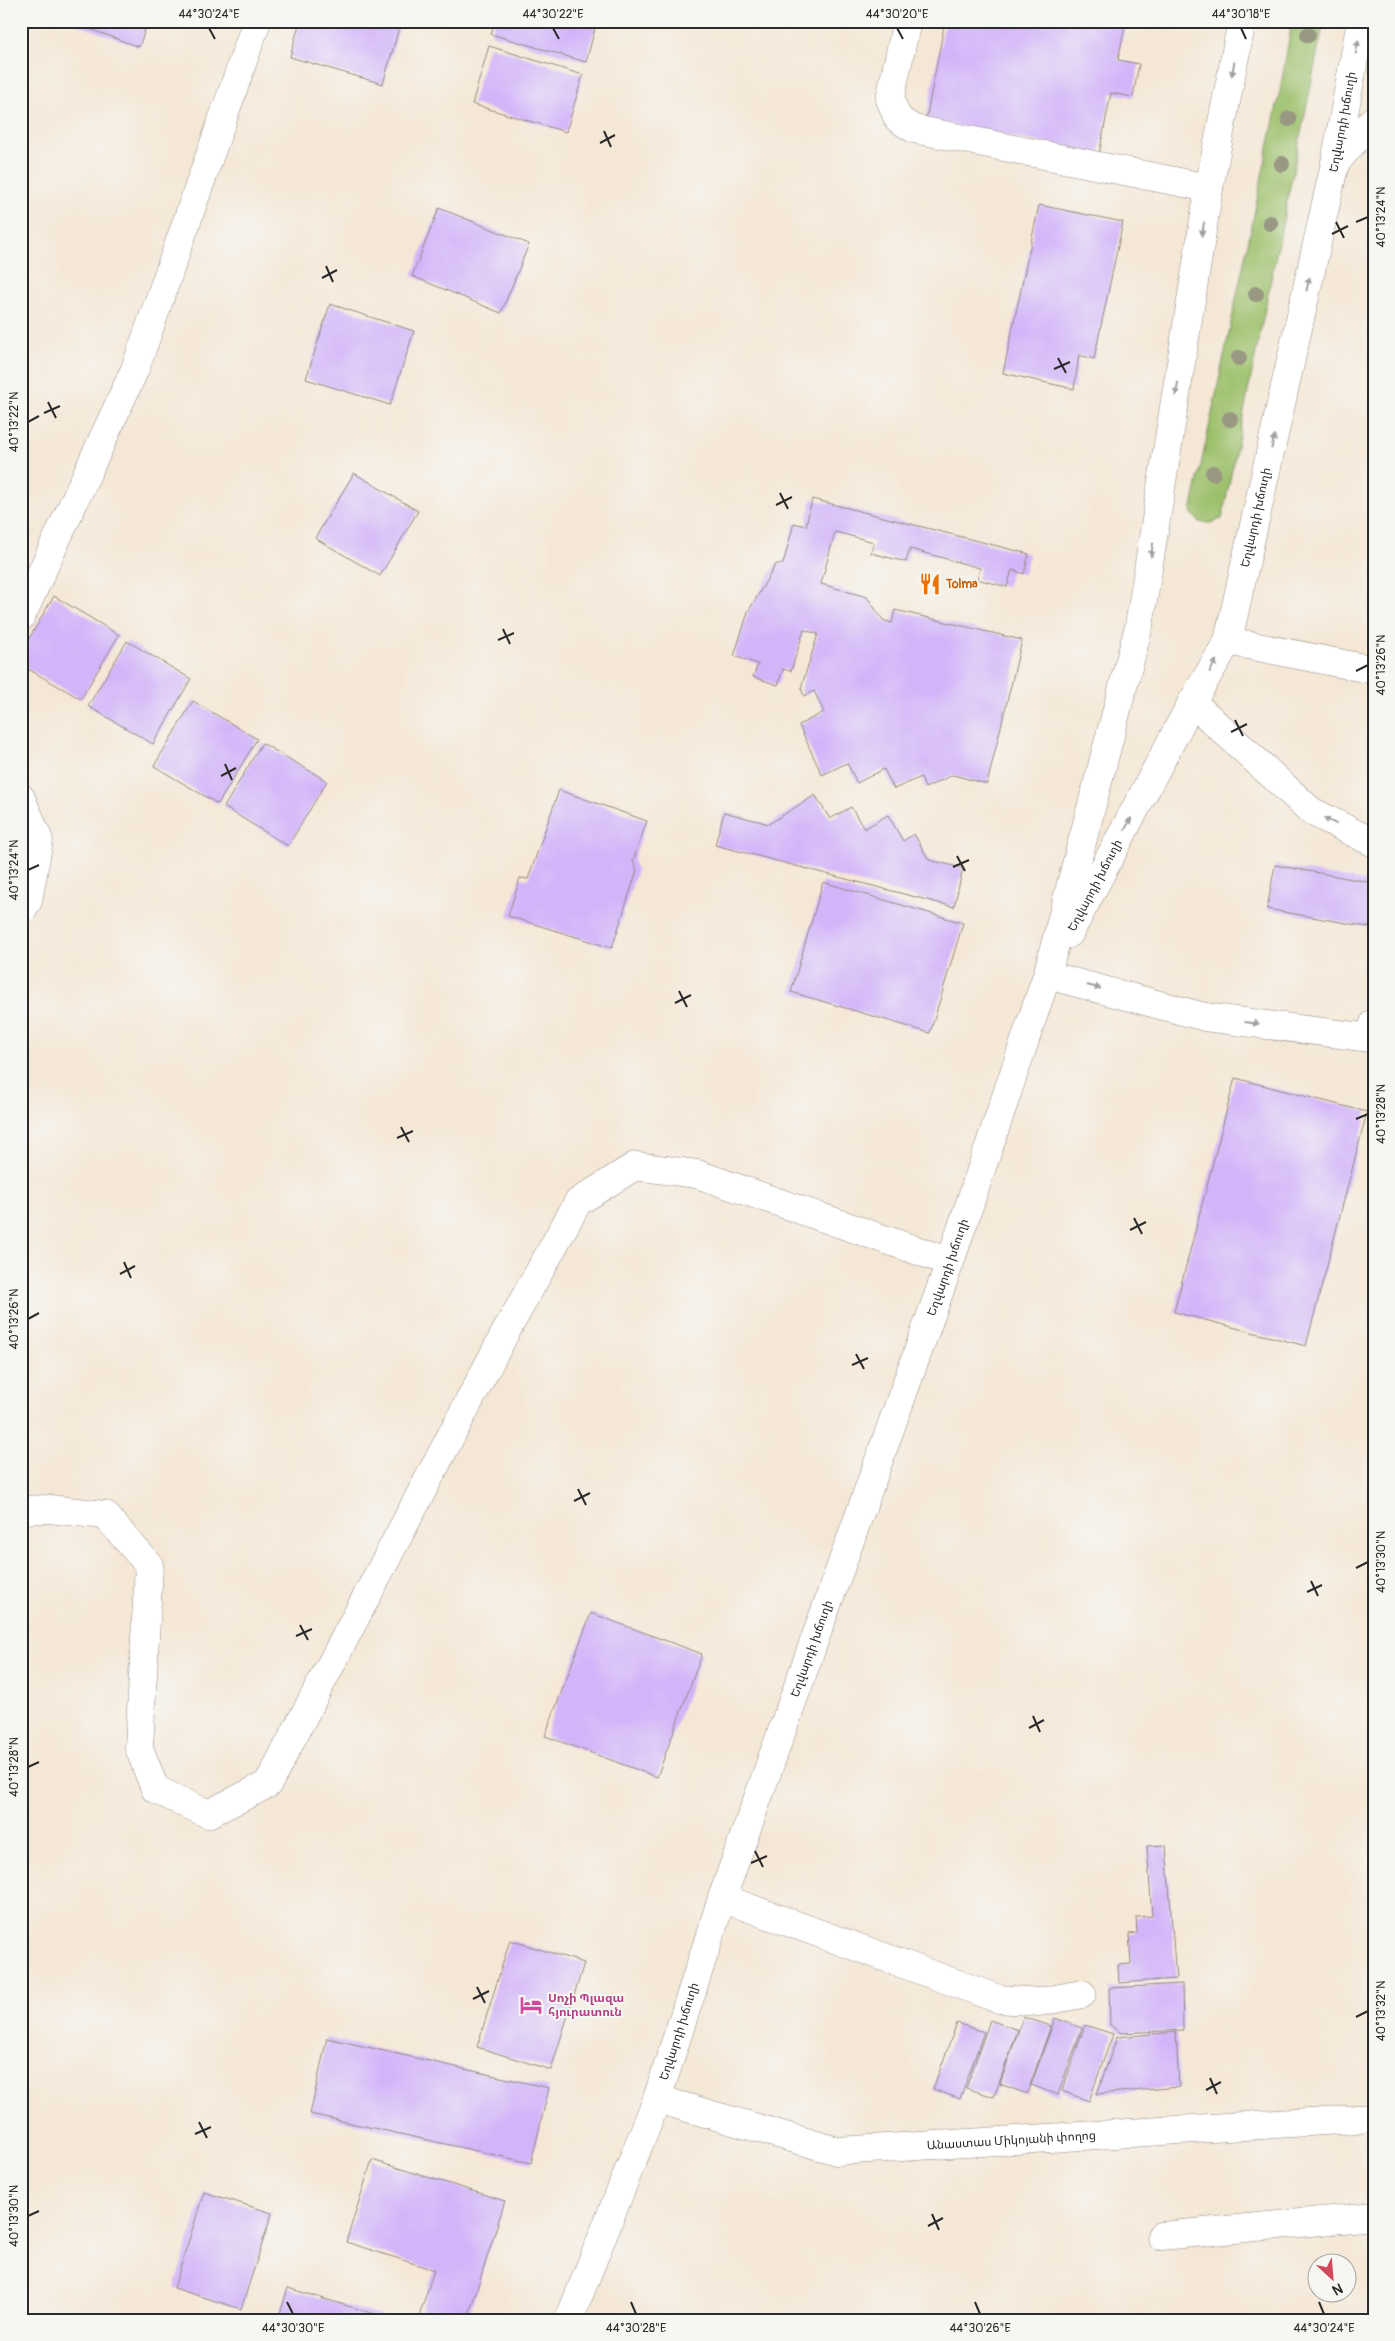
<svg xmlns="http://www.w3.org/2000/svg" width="1395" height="2341" viewBox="0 0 1395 2341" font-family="Pangolin,'Noto Sans Armenian',sans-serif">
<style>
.green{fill:#9cc06a;stroke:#64764a}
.building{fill:#d2b4f9}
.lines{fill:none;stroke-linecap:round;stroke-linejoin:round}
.minor-casing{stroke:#908980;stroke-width:29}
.major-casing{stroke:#908980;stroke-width:29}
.minor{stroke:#fff;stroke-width:28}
.major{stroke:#fff;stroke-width:28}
.tree{fill:#999882}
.oneway{fill:#a0a0a0}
.ticks{fill:none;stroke:#2b2b2b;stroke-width:2}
.labels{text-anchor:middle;stroke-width:4;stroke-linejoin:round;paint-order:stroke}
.street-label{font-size:12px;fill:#2b2b2b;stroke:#f6f6f2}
.food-label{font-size:12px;font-weight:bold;fill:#c56008;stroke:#f6f6f2;text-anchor:start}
.hotel-label{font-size:12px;font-weight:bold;fill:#b23c85;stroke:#f6f6f2;text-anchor:start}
.neatline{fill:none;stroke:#2b2b2b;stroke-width:2}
.ticks-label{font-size:12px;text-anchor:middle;fill:#2b2b2b}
</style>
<rect width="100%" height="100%" fill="#f6f6f2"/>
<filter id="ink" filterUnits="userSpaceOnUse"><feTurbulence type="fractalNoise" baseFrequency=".02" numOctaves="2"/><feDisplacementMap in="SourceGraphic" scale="10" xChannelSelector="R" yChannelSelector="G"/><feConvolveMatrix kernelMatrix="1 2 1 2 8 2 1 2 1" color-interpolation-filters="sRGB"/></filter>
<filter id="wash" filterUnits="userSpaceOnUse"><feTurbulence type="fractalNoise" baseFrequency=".0096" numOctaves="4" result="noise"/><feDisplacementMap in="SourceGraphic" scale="20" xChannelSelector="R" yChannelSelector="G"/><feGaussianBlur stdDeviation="1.12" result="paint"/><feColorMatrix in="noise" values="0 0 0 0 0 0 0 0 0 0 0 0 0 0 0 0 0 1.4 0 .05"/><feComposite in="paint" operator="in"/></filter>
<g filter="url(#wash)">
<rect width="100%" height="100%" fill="#f5e7d5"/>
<path class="green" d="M1292 21H1324L1222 519 1210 523 1199 522 1191 512 1280 91Z"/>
<g id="blocks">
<path class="building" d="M68 21H148L139 47Z
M300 21H401L383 84 290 57Z
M495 21H597L586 62 491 34Z
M945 21H1126L1118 60 1139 64 1133 97 1111 93 1099 154 926 120Z
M489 46 583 75 566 132 472 104Z
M1039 205 1123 222 1094 359 1079 355 1074 389 1003 373Z
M439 208 529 244 501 313 412 276Z
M330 304 414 331 390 405 306 379Z
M354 473 418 511 380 576 315 538Z
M812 499 1029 554 1024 574 1012 570 1007 587 977 579 980 568 910 549 906 562 871 553 874 542 835 532 821 584 867 597 883 620 892 623 895 610 1022 640 987 784 953 775 925 788 921 777 894 789 884 769 857 783 847 763 822 775 799 725 824 712 814 691 804 696 801 688 818 634 804 630 791 671 783 669 778 685 753 677 758 664 734 656 748 612 776 564H783L794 523 806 526Z
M54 596 119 635 81 699 21 665V652Z
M127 641 191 679 153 744 88 706Z
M193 701 257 739 218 804 154 766Z
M262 743 327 781 288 846 224 807Z
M559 790 647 821 633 861 637 870 612 948 508 916 520 878 528 879Z
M815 795 830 819 851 807 864 829 888 815 903 841 914 834 929 860 963 868 954 907 715 845 724 812 769 824Z
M1275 865 1374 883V928L1267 909Z
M823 882 963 923 930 1033 791 992Z
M1235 1078 1367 1112 1306 1346 1174 1312Z
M591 1613 702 1654 657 1777 545 1736Z
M1166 1845 1176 1979 1119 1983 1118 1965 1131 1964 1129 1934 1137 1933 1136 1917 1152 1916 1147 1846Z
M510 1940 584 1963 551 2070 477 2047Z
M1182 1984 1183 2030 1121 2033 1110 2025 1109 1988Z
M1023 2017 1051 2026 1027 2094 1000 2084Z
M1055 2018 1082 2028 1058 2095 1031 2085Z
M990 2020 1018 2030 994 2097 966 2088Z
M957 2023 984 2032 960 2099 933 2089Z
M1085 2025 1113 2034 1089 2101 1062 2091Z
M1176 2032 1179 2087 1097 2094 1117 2037Z
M327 2038 549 2088 531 2163 310 2114Z
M372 2160 505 2201 467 2320H418L434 2270 346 2242Z
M204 2192 272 2213 241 2309 174 2288Z
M288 2288 391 2319V2320H278Z"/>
</g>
</g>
<g filter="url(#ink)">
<use href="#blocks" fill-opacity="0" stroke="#908980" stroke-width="1"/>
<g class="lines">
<g class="minor-casing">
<g id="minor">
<path d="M907 21 890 99 898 119 914 129 1209 188"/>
<path d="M21 617 135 369 257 21"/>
<path d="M1228 641 1374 670"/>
<path d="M1192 702 1311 811 1374 843"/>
<path d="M21 798 39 840 28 901 21 912"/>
<path d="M1047 975 1205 1017 1370 1038 1374 1023"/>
<path d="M21 1510 49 1509 105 1515 149 1565 139 1748 155 1789 208 1814 268 1784 504 1335 578 1202 635 1166 697 1174 950 1262"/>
<path d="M722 1898 999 1999 1039 2002 1082 1994"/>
<path id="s1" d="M657 2099 837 2151 1374 2118"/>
<path d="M1161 2236 1374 2216"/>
</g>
</g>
<g class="major-casing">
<g id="major">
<path d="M1336 162 1374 119"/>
<path id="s2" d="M1069 934 1192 702 1228 641 1335 163 1361 21"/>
<path id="s3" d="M569 2320 657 2099 722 1898 950 1262 1047 975 1139 626 1209 188 1242 21"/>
</g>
</g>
<use href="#minor" class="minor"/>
<use href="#major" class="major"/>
</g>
<g class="tree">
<circle cx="1308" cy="35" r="8"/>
<circle cx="1289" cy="119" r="8"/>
<circle cx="1282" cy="164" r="8"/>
<circle cx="1270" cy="223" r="8"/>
<circle cx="1256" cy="294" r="8"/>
<circle cx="1239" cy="358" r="8"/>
<circle cx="1230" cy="419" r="8"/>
<circle cx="1213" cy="473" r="8"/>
</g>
<defs><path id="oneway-solid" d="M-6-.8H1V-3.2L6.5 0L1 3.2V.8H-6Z" transform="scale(1.25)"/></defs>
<g class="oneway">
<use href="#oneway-solid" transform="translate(1357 47) rotate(-80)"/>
<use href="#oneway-solid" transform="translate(1233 69) rotate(101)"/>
<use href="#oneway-solid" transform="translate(1203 229) rotate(99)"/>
<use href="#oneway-solid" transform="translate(1308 284) rotate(-77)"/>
<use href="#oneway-solid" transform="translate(1177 389) rotate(99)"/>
<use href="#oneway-solid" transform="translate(1273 442) rotate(-77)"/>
<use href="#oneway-solid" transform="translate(1152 550) rotate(99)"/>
<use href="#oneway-solid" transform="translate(1213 666) rotate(-60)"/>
<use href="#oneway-solid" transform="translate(1330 821) rotate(-153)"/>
<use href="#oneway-solid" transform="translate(1128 824) rotate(-62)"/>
<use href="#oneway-solid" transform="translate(1094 987) rotate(15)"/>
<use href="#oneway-solid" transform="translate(1252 1023) rotate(7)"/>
</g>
</g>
<path class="ticks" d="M209 28 215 39M553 28 559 39M897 28 903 39M1241 28 1246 39M604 131 611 147M600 143 615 135M1336 222 1344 238M1356 222 1368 217M1332 234 1348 226M326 266 333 282M322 278 337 270M1058 358 1066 373M1054 369 1070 362M48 402 56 418M44 413 60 406M28 422 39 416M780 493 788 509M776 505 792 497M503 629 510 644M498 640 514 633M1356 671 1368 665M1235 720 1243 736M1231 732 1247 724M225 764 232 780M221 776 236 768M957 856 965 871M953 867 969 860M28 870 39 865M679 991 687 1007M675 1003 691 995M1356 1119 1368 1114M401 1127 409 1142M397 1138 413 1131M1134 1218 1142 1234M1130 1230 1146 1222M124 1262 131 1278M120 1274 135 1266M28 1319 39 1313M856 1354 864 1369M852 1365 868 1358M578 1489 586 1505M574 1501 590 1493M1356 1568 1368 1562M1311 1581 1318 1596M1307 1592 1322 1585M300 1625 308 1640M296 1636 312 1629M1033 1716 1040 1732M1029 1728 1044 1720M28 1767 39 1762M755 1851 763 1867M751 1863 767 1856M477 1987 485 2003M473 1999 489 1991M1356 2017 1368 2011M1210 2078 1217 2094M1206 2090 1221 2082M199 2122 207 2138M195 2134 211 2127M932 2214 939 2230M28 2216 39 2211M928 2226 943 2218M287 2302 293 2314M631 2302 636 2314M975 2302 980 2314M1319 2302 1324 2314"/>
<defs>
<g id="restaurant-bare" transform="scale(1.725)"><path d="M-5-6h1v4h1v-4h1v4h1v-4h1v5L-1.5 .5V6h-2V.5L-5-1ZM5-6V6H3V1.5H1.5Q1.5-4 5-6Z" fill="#e8710a" stroke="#f6f6f2" stroke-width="2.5" paint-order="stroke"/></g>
<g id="hotel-bare" transform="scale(1.725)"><path d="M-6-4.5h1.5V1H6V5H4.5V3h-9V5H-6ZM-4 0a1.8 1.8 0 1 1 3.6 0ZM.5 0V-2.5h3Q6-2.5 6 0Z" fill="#d1479c" stroke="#f6f6f2" stroke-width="2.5" paint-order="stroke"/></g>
</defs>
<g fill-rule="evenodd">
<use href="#restaurant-bare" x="930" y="584"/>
<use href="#hotel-bare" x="531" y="2005"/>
</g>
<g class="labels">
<g class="street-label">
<text dy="4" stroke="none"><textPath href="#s2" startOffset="865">Եղվարդի խճուղի</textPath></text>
<text dy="4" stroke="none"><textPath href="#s2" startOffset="460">Եղվարդի խճուղի</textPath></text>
<text dy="4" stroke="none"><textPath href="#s2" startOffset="55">Եղվարդի խճուղի</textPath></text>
<text dy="4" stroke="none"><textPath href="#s3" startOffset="1119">Եղվարդի խճուղի</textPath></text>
<text dy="4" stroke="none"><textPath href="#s3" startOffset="714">Եղվարդի խճուղի</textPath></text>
<text dy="4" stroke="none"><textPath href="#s3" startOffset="309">Եղվարդի խճուղի</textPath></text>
<text dy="4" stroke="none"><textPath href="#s1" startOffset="362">Անաստաս Միկոյանի փողոց</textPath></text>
</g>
<g class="food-label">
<text x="946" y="588">Tolma</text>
</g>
<g class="hotel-label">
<text x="548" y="2002">Սոչի Պլազա<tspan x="548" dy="14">հյուրատուն</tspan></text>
</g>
</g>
<rect width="1395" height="2341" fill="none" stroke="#f6f6f2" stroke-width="55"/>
<g transform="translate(1332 2278) rotate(154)"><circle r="24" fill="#f6f6f2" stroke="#a5a5a2"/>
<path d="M0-4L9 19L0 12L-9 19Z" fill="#d1495b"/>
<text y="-8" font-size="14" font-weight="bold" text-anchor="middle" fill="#2b2b2b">N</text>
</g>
<rect x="28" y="28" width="1340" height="2286" class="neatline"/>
<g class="ticks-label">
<text x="209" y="18">44°30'24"E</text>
<text x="553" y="18">44°30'22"E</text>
<text x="897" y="18">44°30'20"E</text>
<text x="1241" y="18">44°30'18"E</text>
<text transform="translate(1381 217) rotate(-90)" y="4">40°13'24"N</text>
<text transform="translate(14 422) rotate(-90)" y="4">40°13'22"N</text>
<text transform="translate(1381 665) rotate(-90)" y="4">40°13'26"N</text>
<text transform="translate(14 870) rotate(-90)" y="4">40°13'24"N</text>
<text transform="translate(1381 1114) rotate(-90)" y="4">40°13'28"N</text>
<text transform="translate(14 1319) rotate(-90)" y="4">40°13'26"N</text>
<text transform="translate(1381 1562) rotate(-90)" y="4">40°13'30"N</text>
<text transform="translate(14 1767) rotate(-90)" y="4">40°13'28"N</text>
<text transform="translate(1381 2011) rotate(-90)" y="4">40°13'32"N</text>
<text transform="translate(14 2216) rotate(-90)" y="4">40°13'30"N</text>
<text x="293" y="2332">44°30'30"E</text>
<text x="636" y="2332">44°30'28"E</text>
<text x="980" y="2332">44°30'26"E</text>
<text x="1324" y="2332">44°30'24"E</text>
</g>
</svg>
